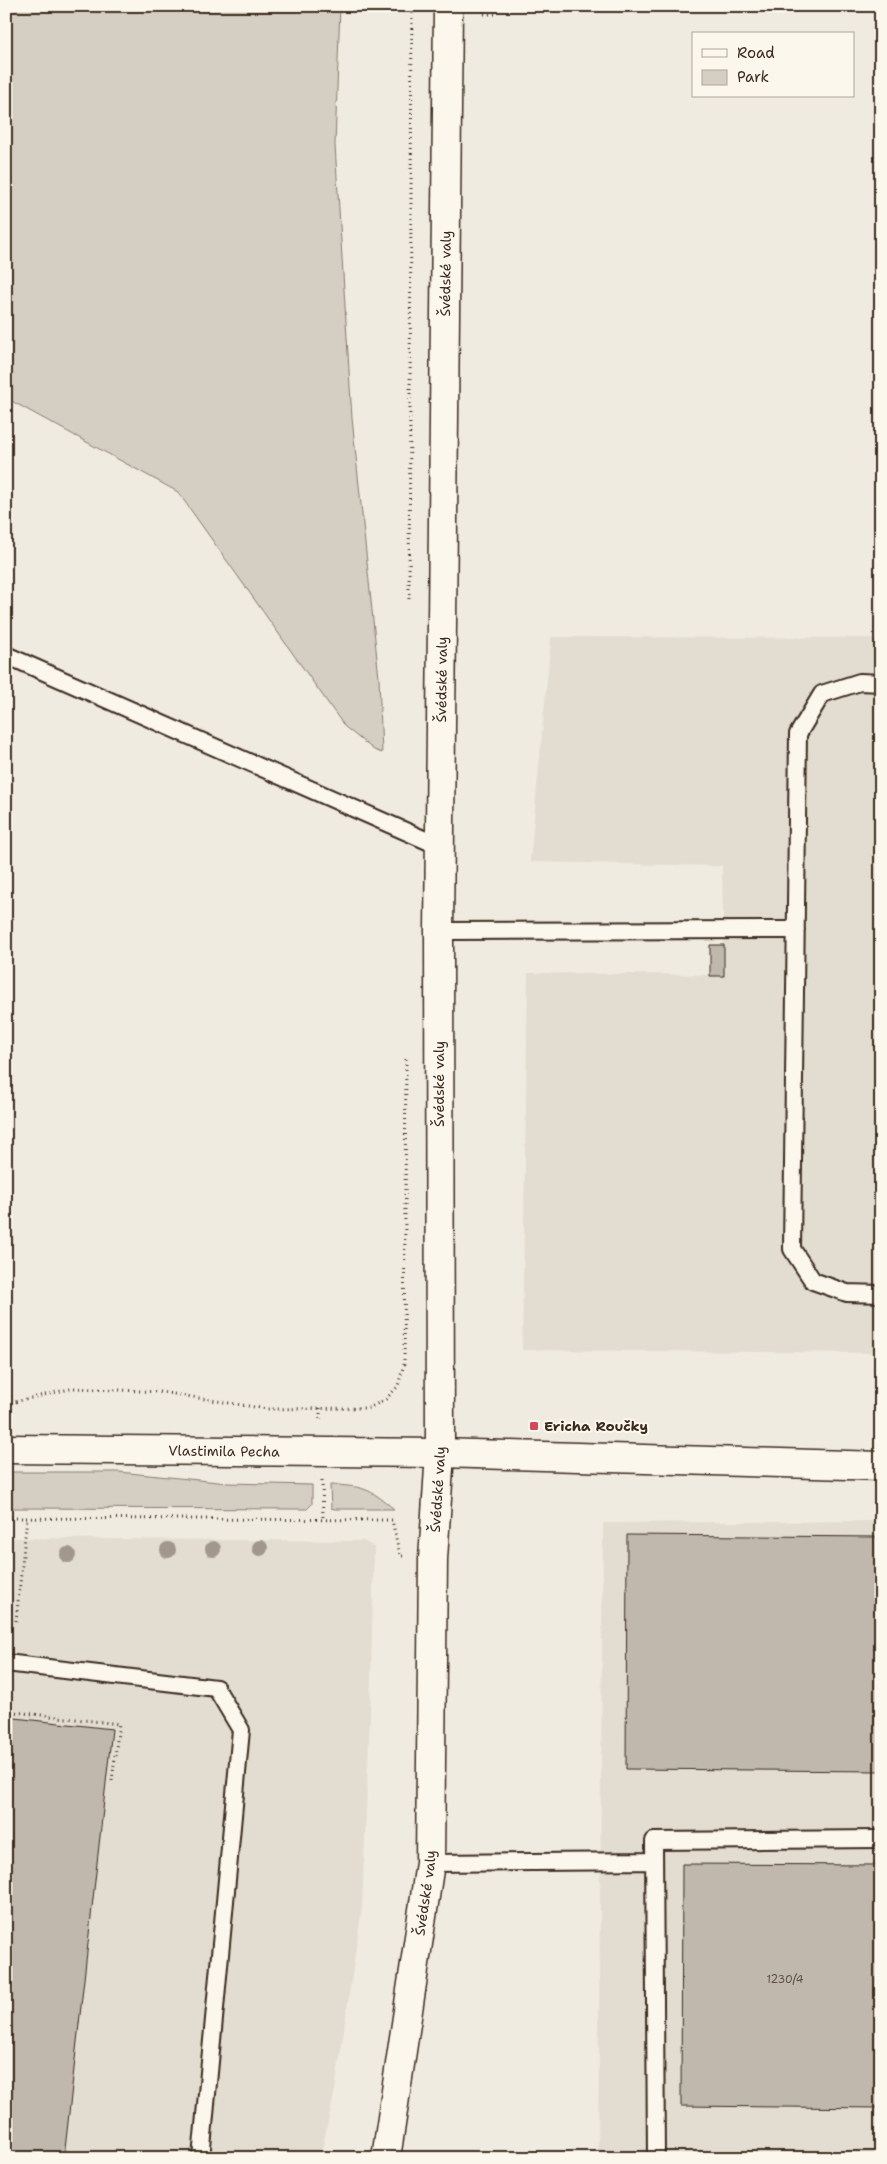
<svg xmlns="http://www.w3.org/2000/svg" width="887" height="2164" viewBox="0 0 887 2164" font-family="'Shantell Sans',sans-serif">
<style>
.built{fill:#e2dcd1}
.green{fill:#d5cec3;stroke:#887c70}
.building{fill:#c0b8ad;stroke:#3b2a1e}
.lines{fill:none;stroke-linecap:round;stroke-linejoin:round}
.lane-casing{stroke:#3b2a1e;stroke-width:20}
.street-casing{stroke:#3b2a1e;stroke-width:31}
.path{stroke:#3b2a1e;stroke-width:3;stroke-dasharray:1 4;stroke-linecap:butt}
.lane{stroke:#fbf7ec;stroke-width:16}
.street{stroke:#fbf7ec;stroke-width:28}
.tree{fill:#a2978c}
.poi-dot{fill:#d1495b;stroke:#fbf7ec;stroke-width:2}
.labels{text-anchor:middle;stroke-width:4;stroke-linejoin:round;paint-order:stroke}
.number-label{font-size:11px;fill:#5c4e42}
.street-label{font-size:14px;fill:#3b2a1e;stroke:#fbf7ec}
.poi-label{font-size:14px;font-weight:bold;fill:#3b2a1e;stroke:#fbf7ec;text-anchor:start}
</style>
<rect width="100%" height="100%" fill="#f0ebe0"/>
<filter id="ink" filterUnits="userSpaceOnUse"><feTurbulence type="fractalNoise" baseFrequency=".02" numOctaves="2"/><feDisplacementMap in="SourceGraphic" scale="10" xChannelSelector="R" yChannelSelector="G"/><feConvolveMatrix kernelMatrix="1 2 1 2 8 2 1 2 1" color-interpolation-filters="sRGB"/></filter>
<g filter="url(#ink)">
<path class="built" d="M551 637 881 638V1353L522 1350 528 973 724 975 722 866 530 862Z
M881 1521V2158H598L603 1523Z
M6 1538 363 1541 374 1547 370 1716 362 1908 335 2090 320 2158H6Z"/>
<path class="green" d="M6 6H340L335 145 352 418 379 678 382 753 374 750 345 727 178 492 6 398Z
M6 1472H119L228 1483 312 1485V1504L307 1509 6 1508Z
M330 1485C363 1486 369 1488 394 1509H335L331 1508Z"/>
<path class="building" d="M710 945H724V976H710Z
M627 1535 881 1537V1771L626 1769Z
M6 1717 112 1729 64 2158H6Z
M682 1864 881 1865V2108L681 2106Z"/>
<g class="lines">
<g class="lane-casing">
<path id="lane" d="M6 655 439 846
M881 683 860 682 822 694 798 734 792 1249 813 1281 847 1293 881 1294
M439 931 796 930
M6 1663 216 1688 241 1730 201 2158
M430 1863 654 1861
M656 2158 654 1841 881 1839"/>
</g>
<g class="street-casing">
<g id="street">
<path id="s1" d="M6 1449 440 1453 881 1466"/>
<path id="s2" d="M386 2158 430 1863 433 1559 440 1453 439 931 448 6"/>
</g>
</g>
<path class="path" d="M484 12V6
M484 14H496V6
M409 599 412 6
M6 1404 74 1388 161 1392 267 1409 369 1408 386 1399 398 1386 404 1364 406 1055
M320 1408V1423
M322 1481 323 1519
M6 1518 392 1520 400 1556H403
M16 1621 27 1518
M6 1711 119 1724 112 1781
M6 1711 9 1686"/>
<use href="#lane" class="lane"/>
<use href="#street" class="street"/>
</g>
<g class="tree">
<circle cx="260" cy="1548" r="8"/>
<circle cx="213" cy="1549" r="8"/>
<circle cx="168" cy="1550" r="8"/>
<circle cx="68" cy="1555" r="8"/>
</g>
</g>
<rect class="poi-dot" x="529" y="1421" width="10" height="10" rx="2.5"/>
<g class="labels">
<g class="number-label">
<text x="785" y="1983">1230/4</text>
</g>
<g class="street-label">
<text dy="5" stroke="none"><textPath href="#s2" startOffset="1888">Švédské valy</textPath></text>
<text dy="5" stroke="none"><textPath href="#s2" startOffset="1482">Švédské valy</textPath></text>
<text transform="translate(439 1084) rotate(-90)" y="5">Švédské valy</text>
<text dy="5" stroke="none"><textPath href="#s1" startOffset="218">Vlastimila Pecha</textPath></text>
<text dy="5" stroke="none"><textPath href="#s2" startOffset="672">Švédské valy</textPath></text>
<text dy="5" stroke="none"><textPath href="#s2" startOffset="268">Švédské valy</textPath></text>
</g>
<g class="poi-label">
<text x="544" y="1431">Ericha Roučky</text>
</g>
</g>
<rect width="887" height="2164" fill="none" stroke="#fbf7ec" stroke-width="25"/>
<rect x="12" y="12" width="862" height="2139" fill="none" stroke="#3b2a1e" stroke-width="2" filter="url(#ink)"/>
<rect x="692" y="32" width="162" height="65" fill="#fbf7ec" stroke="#aea59a"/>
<rect x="702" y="49" width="25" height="8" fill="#fbf7ec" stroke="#aea59a"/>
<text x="737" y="58" font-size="15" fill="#3b2a1e">Road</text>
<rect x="702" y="70" width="25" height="15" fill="#d5cec3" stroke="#aea59a"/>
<text x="737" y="82" font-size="15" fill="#3b2a1e">Park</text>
</svg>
